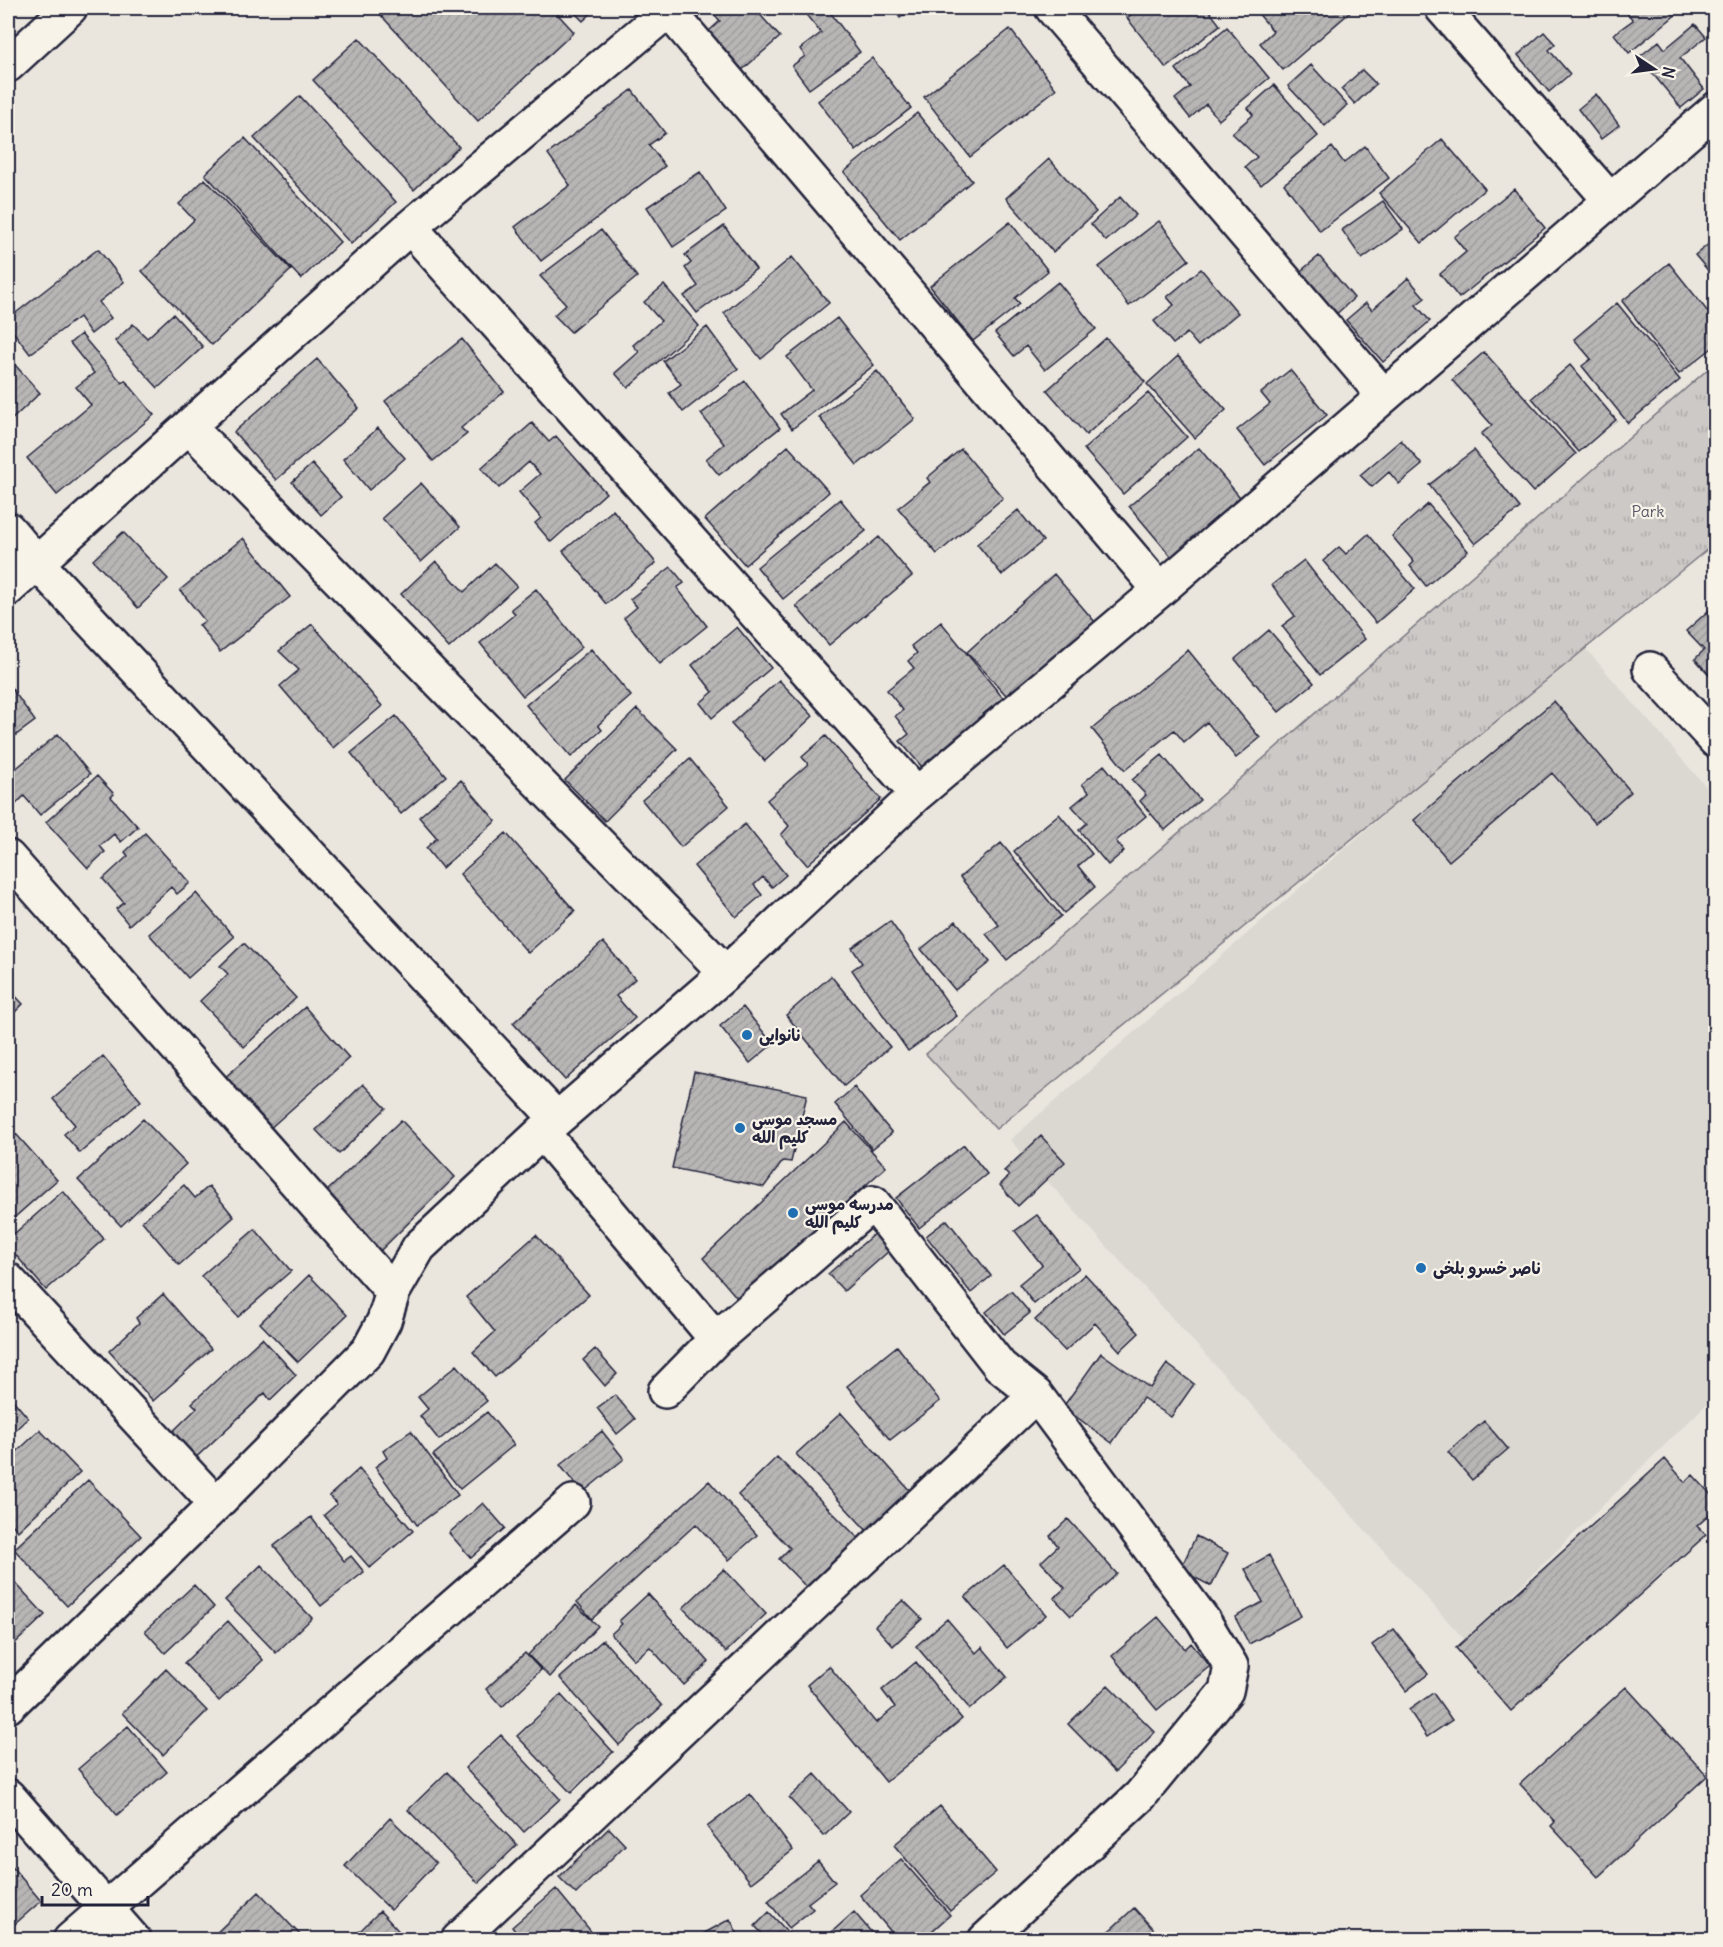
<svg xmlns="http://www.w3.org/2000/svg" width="1723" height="1947" viewBox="0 0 1723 1947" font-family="Delius,'Playpen Sans Arabic',sans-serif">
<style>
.built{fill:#dbd8d2}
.park{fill:url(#park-tufts);stroke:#787680;stroke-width:1.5}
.building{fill:url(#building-hatch);stroke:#22223b;stroke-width:1.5}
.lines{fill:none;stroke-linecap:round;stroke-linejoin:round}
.minor-casing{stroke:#22223b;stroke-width:38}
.major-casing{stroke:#22223b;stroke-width:38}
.minor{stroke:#f7f3e8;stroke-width:33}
.major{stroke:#f7f3e8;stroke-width:33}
.poi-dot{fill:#1f6fb2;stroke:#f7f3e8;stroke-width:2}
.labels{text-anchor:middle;stroke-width:4.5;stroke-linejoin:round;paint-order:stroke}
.park-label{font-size:16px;fill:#555465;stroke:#f7f3e8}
.poi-label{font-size:16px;font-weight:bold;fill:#22223b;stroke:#f7f3e8;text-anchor:start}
</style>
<defs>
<pattern id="park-tufts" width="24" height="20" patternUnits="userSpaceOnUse" patternTransform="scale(1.5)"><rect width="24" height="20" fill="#cdc9c6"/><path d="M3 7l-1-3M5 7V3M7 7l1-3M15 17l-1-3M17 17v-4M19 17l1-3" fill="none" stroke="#b0acab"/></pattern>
<pattern id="building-hatch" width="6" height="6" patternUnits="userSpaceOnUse" patternTransform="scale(1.5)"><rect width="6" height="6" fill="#b8b6b5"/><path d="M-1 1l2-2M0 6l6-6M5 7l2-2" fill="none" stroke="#9e9c9d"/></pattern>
</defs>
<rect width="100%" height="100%" fill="#eae6de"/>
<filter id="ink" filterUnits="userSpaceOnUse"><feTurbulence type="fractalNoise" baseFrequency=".0167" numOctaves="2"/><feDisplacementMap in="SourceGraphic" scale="12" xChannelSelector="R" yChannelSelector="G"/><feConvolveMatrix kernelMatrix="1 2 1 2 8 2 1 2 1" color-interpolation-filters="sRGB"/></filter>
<g filter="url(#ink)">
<path class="built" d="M1581 643 1715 797V1396L1465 1640 1010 1140Z"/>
<path class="park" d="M1715 363V543L996 1129 926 1054Z"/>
<path class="building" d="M383 8H552L574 32 478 121 378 12Z
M570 8H597L583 21Z
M709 8H754L780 37 733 78 699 40 720 21Z
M819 8H827L860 52 809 89 792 66 805 56 800 49 821 33 807 16Z
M893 8H915L900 18Z
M1140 8H1207L1220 25 1166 68 1127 18Z
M1261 8H1355L1283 70 1260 43 1273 31 1256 11Z
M1623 8H1684L1629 53 1614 34 1633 20Z
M1695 24 1706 37 1680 58 1704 89 1681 108 1639 57 1659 41 1665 49Z
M1227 27 1269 78 1219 120 1206 104 1190 118 1175 99 1190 87 1176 69Z
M1010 29 1056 89 970 157 924 97Z
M1544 32 1555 44 1549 50 1570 74 1549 92 1518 55Z
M359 38 459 147 414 190 313 80Z
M872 58 911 108 856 151 818 101Z
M1311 65 1347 105 1325 126 1288 86Z
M1362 70 1376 84 1355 104 1341 89Z
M1274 85 1318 136 1261 185 1245 167 1257 157 1232 133 1253 115 1248 108Z
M632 90 665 133 649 145 665 166 541 261 515 227 570 185 548 154Z
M1596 94 1619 125 1601 139 1578 109Z
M300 96 396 202 351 244 254 138Z
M917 113 972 181 900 240 844 172Z
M245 138 340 242 301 279 205 174Z
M1442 139 1485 189 1422 243 1379 193Z
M1365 146 1389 178 1320 231 1284 184 1332 147 1344 163Z
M1049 159 1096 212 1053 252 1006 198Z
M700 172 726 211 673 247 647 207Z
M205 179 291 270 212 345 142 271 194 220 179 204Z
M1514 189 1545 228 1459 298 1440 274 1466 252 1454 237Z
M1120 197 1136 215 1106 241 1091 224Z
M1383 201 1403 229 1362 259 1342 230Z
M1159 221 1189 260 1129 306 1099 267Z
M1010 222 1048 271 1015 298 1020 304 973 341 930 286Z
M724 226 756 269 697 313 684 296 698 286 685 268 691 263 685 255Z
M601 230 637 277 571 332 554 315 566 304 540 276Z
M1716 238V280L1695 255Z
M98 249 124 282 99 302 111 318 91 334 79 317 30 354 8 325V319Z
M1319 256 1354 298 1333 317 1297 274Z
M792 257 829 303 761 359 724 313Z
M1669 263 1716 322V345L1679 374 1622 301Z
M1201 269 1238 313 1198 346 1187 333 1173 344 1154 321 1174 305 1167 297Z
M1408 278 1425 298 1416 305 1430 321 1383 362 1346 320 1366 303 1372 310Z
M1058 282 1096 329 1045 370 1026 346 1014 356 995 333Z
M664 285 699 326 628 388 615 373 639 352 633 345 661 321 644 302Z
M1617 303 1680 380 1628 423 1582 366 1591 359 1574 339Z
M173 314 203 347 158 388 115 341 133 324 147 338Z
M837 318 874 365 792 429 781 414 812 390 787 357Z
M707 327 738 369 683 412 669 393 681 384 663 361Z
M81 334 122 383 125 380 154 415 57 495 27 458 91 405 76 387 94 373 70 343Z
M1106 338 1145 382 1086 435 1047 390Z
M462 339 504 392 461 428 467 434 433 461 385 401Z
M1484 352 1576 454 1533 492 1481 434 1492 425 1452 380Z
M1178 356 1226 410 1195 438 1147 384Z
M8 357 40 393 8 423Z
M317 359 359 408 276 480 234 432Z
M1570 365 1616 420 1579 452 1532 398Z
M1290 370 1327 415 1265 465 1237 430 1270 404 1261 393Z
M877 371 915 419 857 465 819 417Z
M745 381 780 428 719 475 706 459 724 444 701 414Z
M1148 393 1187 437 1123 494 1084 449Z
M532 423 549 442 556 436 606 493 551 542 535 523 541 518 519 492 540 474 529 462 499 488 481 468Z
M378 428 405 458 369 490 343 459Z
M1401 440 1422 465 1399 484 1389 472 1372 487 1360 475Z
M788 446 829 492 745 565 705 519Z
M1199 448 1244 502 1175 561 1129 506Z
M961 449 1003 498 937 554 898 508 930 482 927 478Z
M1474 450 1520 508 1475 544 1429 485Z
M312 464 341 497 321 515 292 482Z
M421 483 460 527 421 562 382 518Z
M840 499 866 531 783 599 757 567Z
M1428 504 1468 551 1426 586 1410 566 1414 562 1392 536Z
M613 510 656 563 606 604 563 551Z
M1018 510 1043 541 1002 575 977 544Z
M123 532 168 579 138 608 93 560Z
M1368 534 1415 589 1376 623 1323 561 1339 547 1346 554Z
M879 537 912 576 829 645 796 606Z
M243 538 290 597 220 652 199 625 205 621 180 590Z
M1304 560 1365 639 1320 675 1282 626 1295 616 1272 585Z
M436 561 464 592 495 563 517 586 449 648 401 594Z
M671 567 684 583 677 588 707 626 660 664 624 618 637 607 630 599Z
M1054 574 1101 629 1015 705 967 652Z
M536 589 582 647 523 696 480 643 515 614 511 609Z
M1716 604V682L1695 659 1704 650 1686 631Z
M941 622 1003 698 978 718 982 723 951 749 949 745 922 767 900 741 909 734 895 716 903 710 887 690 914 668 908 661 917 653 911 646Z
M312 624 382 706 333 748 280 686 299 670 279 651Z
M737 627 771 668 712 718 700 703 713 692 692 665Z
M1269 630 1314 683 1279 712 1235 659Z
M591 649 631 696 598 725 602 730 571 757 526 705Z
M1188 650 1260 738 1236 758 1207 722 1184 742 1174 730 1125 770 1092 729Z
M779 680 813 716 765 761 731 724Z
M8 683 35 721 8 741Z
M1554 701 1631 792 1595 823 1552 773 1449 861 1414 820Z
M637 709 677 749 605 821 565 780Z
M396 716 446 776 401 814 351 753Z
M58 734 90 774 40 815 24 796 16 804 8 793V775Z
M826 736 881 799 807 865 781 835 789 826 767 800 808 764 802 757Z
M1162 755 1200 800 1165 830 1140 801 1146 795 1132 780Z
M690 759 729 806 681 847 642 800Z
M1104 765 1146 816 1116 841 1124 851 1108 865 1079 830 1087 823 1072 806 1089 792 1082 784Z
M97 776 114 794 111 797 138 827 121 842 114 834 100 846 105 852 88 868 46 822Z
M461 780 496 821 442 868 426 848 437 838 419 817Z
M1059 814 1092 854 1078 866 1095 887 1064 913 1014 851Z
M745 824 786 875 772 887 763 877 754 885 762 895 736 917 694 866Z
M145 833 190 883 177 894 171 887 129 925 116 909 124 903 103 879 128 856 125 852Z
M506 833 575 911 528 953 460 874Z
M1001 843 1061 916 1007 960 986 934 999 925 960 877Z
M196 893 234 937 188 978 149 934Z
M890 921 957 1016 908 1051 852 970 862 963 852 948Z
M956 921 990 962 955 990 921 949Z
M603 942 635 979 616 996 635 1018 565 1080 513 1023Z
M244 943 296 998 244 1047 200 1001 228 974 220 966Z
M831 976 890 1047 844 1086 786 1015Z
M8 988 23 1004 8 1019Z
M305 1007 349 1058 268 1130 223 1079Z
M743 1007 773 1044 750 1063 720 1026Z
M103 1056 141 1101 80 1153 64 1134 75 1125 53 1099Z
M694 1072 807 1095 791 1162 783 1161 764 1187 672 1168Z
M363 1084 386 1108 339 1154 316 1130Z
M854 1087 892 1133 872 1149 835 1104Z
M143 1119 186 1164 121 1226 78 1180Z
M401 1120 455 1177 379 1252 324 1194Z
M846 1122 886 1167 738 1299 703 1258Z
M16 1134 57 1180 8 1223V1142Z
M1041 1136 1065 1162 1018 1206 1000 1185 1009 1176 1004 1171Z
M964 1145 987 1174 919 1228 896 1198Z
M184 1185 195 1198 209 1186 234 1217 179 1265 142 1221Z
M63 1191 104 1239 46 1290 8 1246V1239Z
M1037 1215 1079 1268 1034 1304 1019 1284 1042 1265 1015 1231Z
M947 1220 991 1276 971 1293 926 1236Z
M255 1229 291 1271 238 1317 201 1276Z
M875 1233 890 1250 844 1291 828 1274Z
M536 1235 589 1295 495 1377 473 1352 495 1332 466 1297Z
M1085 1274 1139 1333 1120 1351 1095 1323 1065 1351 1035 1320Z
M309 1275 347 1315 298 1362 260 1323Z
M1011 1291 1030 1313 1004 1334 986 1312Z
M163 1294 211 1349 153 1401 109 1351 139 1323 136 1318Z
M262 1338 296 1375 270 1400 265 1393 189 1464 165 1439 197 1408 192 1403Z
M897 1346 940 1401 890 1440 847 1386Z
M595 1349 617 1374 605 1386 583 1360Z
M1101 1353 1150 1388 1167 1364 1194 1384 1171 1417 1143 1398 1112 1443 1063 1407Z
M457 1365 487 1401 439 1440 420 1416 428 1409 418 1397Z
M8 1394 28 1418 8 1437Z
M615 1395 635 1419 617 1434 597 1408Z
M487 1412 514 1445 460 1489 433 1455Z
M841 1413 911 1492 868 1532 796 1454Z
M1484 1421 1508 1449 1472 1480 1448 1452Z
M40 1430 80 1472 18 1531 8 1520V1460Z
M411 1431 458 1495 417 1525 375 1467 387 1458 383 1451Z
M602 1431 624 1459 582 1493 560 1465Z
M777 1457 861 1541 810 1591 779 1559 790 1548 738 1495Z
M1665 1459 1685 1482 1693 1475 1716 1500V1509L1697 1526 1706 1535 1511 1711 1456 1648Z
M359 1469 413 1531 370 1568 324 1515 337 1504 329 1496Z
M88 1480 141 1536 67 1606 14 1549Z
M709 1481 757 1535 729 1560 696 1524 592 1619 577 1602Z
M483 1503 505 1528 471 1558 449 1533Z
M311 1517 344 1561 351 1556 364 1572 321 1606 274 1546Z
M1068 1519 1117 1574 1071 1616 1054 1598 1065 1588 1041 1562 1058 1546 1050 1536Z
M1196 1536 1228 1553 1211 1586 1180 1570Z
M1269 1555 1301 1616 1249 1644 1235 1617 1263 1602 1245 1569Z
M261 1565 312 1618 276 1653 225 1600Z
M1004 1565 1046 1615 1007 1648 965 1597Z
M724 1569 766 1614 726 1652 683 1608Z
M8 1575 45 1615 8 1650Z
M194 1585 214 1607 165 1653 145 1631Z
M648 1594 709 1662 684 1685 650 1647 634 1660 611 1634 622 1624 619 1621Z
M903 1600 922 1619 893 1646 875 1626Z
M576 1605 598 1626 550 1677 528 1655Z
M1158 1617 1185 1649 1191 1643 1210 1666 1157 1710 1112 1656Z
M947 1619 976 1653 982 1647 1007 1677 970 1709 916 1646Z
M228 1621 263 1660 219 1701 184 1663Z
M1394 1629 1428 1674 1406 1691 1372 1645Z
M603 1640 662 1706 619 1745 560 1678Z
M525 1653 541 1670 502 1707 486 1689Z
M916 1662 962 1719 886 1782 807 1685 829 1666 876 1723 895 1707 882 1690Z
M166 1669 207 1711 163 1755 122 1713Z
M1108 1685 1155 1732 1115 1772 1068 1724Z
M1626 1687 1707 1776 1598 1877 1551 1826 1555 1822 1520 1784Z
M1433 1693 1452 1720 1427 1737 1409 1710Z
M561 1695 613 1752 571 1793 517 1736Z
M128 1726 167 1772 117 1815 78 1769Z
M501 1735 560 1799 524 1832 465 1768Z
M447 1772 517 1845 478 1883 408 1810Z
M815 1774 849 1812 824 1836 789 1798Z
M750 1794 793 1850 751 1883 707 1827Z
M940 1806 996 1872 950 1911 894 1845Z
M390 1818 436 1863 391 1910 345 1866Z
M609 1828 625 1845 576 1894 559 1877Z
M901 1859 950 1915 922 1940H898L860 1895Z
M818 1861 835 1882 808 1903 813 1909 789 1928 768 1901Z
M8 1862 41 1901 8 1930Z
M556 1889 598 1940H522L512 1927Z
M259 1892 305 1940H215L212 1937Z
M1134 1908 1163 1940H1100V1939Z
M380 1911 407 1940H351Z
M769 1912 795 1940H768L755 1926Z
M854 1912 878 1940H823Z
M730 1919 741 1940H692Z"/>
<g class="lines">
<g class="minor-casing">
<path id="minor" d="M1052 8 1384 396
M1442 8 1610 200
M668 10 1160 590
M410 227 917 794
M189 427 726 973
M8 529 36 562 557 1119
M8 589 410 227 671 8
M1650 669 1716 741
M8 857 393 1292
M542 1132 716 1339
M8 1280 216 1504
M8 1706 216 1504 368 1351 384 1321 393 1292 419 1247 542 1132 726 973 917 794 1160 590 1716 109
M8 1796 134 1940
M70 1940 573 1502
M458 1940 1036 1395 1000 1366 873 1203 716 1339 665 1391
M985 1940 1140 1796 1226 1691 1231 1666 1203 1620 1036 1395"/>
</g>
<g class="major-casing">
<path id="major" d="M8 65 70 8"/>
</g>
<use href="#minor" class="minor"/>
<use href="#major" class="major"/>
</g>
</g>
<g class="poi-dot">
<circle cx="747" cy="1035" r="6"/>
<circle cx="740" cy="1128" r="6"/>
<circle cx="793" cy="1213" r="6"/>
<circle cx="1421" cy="1268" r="6"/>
</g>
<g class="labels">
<g class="park-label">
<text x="1648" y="517">Park</text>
</g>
<g class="poi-label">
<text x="759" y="1041">نانوایی</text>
<text x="752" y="1125">مسجد موسی<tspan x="752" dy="18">کلیم الله</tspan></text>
<text x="805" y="1210">مدرسه موسی<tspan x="805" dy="18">کلیم الله</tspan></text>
<text x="1433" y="1274">ناصر خسرو بلخی</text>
</g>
</g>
<rect width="1723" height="1947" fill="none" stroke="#f7f3e8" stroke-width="30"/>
<rect x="15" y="15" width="1693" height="1917" fill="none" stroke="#22223b" stroke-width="2" filter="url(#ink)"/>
<g transform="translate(1654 69) rotate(103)" stroke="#f7f3e8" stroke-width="4.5" paint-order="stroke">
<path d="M0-4.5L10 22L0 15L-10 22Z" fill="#22223b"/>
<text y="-9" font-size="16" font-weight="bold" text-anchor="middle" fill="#22223b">N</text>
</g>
<path d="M42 1896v9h106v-9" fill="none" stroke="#22223b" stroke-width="3"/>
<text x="51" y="1896" font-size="18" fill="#22223b" stroke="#f7f3e8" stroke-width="4.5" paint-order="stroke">20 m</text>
</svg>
